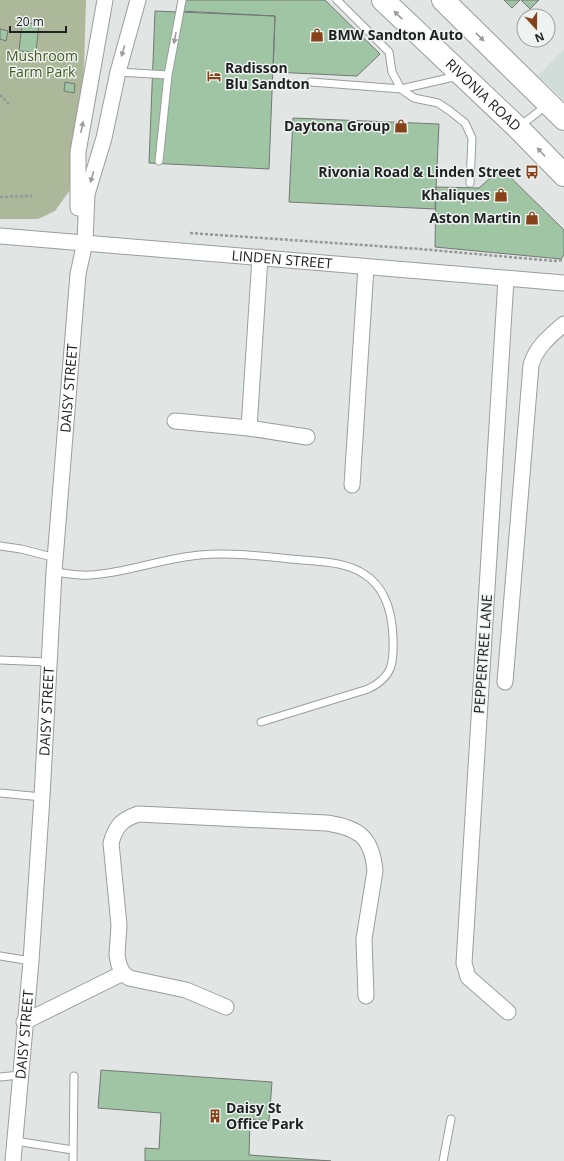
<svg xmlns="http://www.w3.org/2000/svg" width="564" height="1161" viewBox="0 0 564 1161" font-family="'Open Sans',sans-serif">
  <rect width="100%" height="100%" fill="#e1e6e5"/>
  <path fill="#d0ddd9" d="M564,49V100L538,76Z"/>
  <path fill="#acb899" d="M0,0H86L84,67L70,190L55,211L38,219H0Z"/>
  <path fill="#9fc5a5" stroke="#747775" d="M183,0H325L380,54L357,76L273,72L275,16L181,11Z
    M504,0H520L512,8Z
    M521,0H539L530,9Z
    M155,11L275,16L269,169L149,163Z
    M22,23L39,24L36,52L19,51Z
    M0,29L8,31L6,41L0,39Z
    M65,82L75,84L74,93L64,91Z
    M293,118L439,124L435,209L289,202Z
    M501,168L564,230V255L561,259L435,247L436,187L479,188Z
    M101,1070L272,1082L269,1121L250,1119L249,1155L331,1161H145V1148L159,1149L161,1113L98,1108Z"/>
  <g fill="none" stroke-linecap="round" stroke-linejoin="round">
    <g stroke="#999e9c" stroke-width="9">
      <path id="lane" d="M337,0L389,52L392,72L401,89L458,76
        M118,72L168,75
        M311,82L401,89L414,98L438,103L450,111L465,123L472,138L470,183
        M520,126L547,105
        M159,161L168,75L182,0
        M0,546L21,549L56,558
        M54,572C66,573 78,576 90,575C127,573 163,558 200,555C234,552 268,557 302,560C323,562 346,562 364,574C385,587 392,613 393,637C394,663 393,677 368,689L261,722
        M0,660L48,662
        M0,793L42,797
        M0,956L31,961
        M0,1077L20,1075
        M15,1141L73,1150
        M73,1161L74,1076
        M443,1161L451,1119"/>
    </g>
    <g stroke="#999e9c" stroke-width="17">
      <g id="street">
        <path d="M78,208V152L105,0"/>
        <path id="s1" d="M0,236L564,283"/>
        <path d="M506,279L464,963L468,977L508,1012"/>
        <path d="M175,421L249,428L307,437"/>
        <path d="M249,428L260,257"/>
        <path d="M352,485L366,267"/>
        <path d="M505,682L531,365C536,347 550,336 564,324"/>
        <path d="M226,1007L186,990L129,978L123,973L119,965L117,955L119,925L111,843C116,826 121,820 138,814L327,823C359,828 372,837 375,871L364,939L366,996"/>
        <path d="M24,1022L123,973"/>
        <path id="s2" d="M13,1161L31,961L42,797L54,572L78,274L85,242L87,194L104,138L118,72L138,0"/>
      </g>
    </g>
    <g stroke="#999e9c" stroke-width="24">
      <g id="primary">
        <path id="s3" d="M383,0L518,128L564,175"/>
        <path d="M443,0L564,119"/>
      </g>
    </g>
    <path stroke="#949897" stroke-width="2.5" stroke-dasharray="3 2" stroke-linecap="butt" d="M0,95L9,104
      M0,197L32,196
      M190,233L420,249L554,261L564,260"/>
    <use href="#lane" stroke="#fff" stroke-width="7"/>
    <use href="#street" stroke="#fff" stroke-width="15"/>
    <use href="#primary" stroke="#fff" stroke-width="22"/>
  </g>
  <defs><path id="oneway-solid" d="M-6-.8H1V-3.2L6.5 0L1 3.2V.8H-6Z"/></defs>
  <g fill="#9b9c9b">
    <use href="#oneway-solid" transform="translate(398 15) rotate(-136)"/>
    <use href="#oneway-solid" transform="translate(480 37) rotate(44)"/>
    <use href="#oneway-solid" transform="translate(175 38) rotate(100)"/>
    <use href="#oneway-solid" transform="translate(123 51) rotate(106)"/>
    <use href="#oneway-solid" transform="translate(82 127) rotate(-79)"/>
    <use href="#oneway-solid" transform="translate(541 152) rotate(-133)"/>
    <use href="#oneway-solid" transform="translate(92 177) rotate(106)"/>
  </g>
  <defs>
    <g id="shop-bare" transform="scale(1.08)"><path d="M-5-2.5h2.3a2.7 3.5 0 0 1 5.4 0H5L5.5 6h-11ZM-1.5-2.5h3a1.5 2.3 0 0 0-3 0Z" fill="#874219" stroke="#eef3f2" stroke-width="2.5" paint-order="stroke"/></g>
    <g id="hotel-bare" transform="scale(1.08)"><path d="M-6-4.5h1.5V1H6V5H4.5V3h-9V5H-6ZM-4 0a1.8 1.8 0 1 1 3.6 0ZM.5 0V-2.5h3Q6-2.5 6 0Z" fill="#874219" stroke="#eef3f2" stroke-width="2.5" paint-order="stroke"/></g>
    <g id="bus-bare" transform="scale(1.08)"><path d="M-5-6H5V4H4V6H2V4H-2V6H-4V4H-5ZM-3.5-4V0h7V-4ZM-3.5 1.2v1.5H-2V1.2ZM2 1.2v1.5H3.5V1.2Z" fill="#874219" stroke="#eef3f2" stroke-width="2.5" paint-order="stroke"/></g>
    <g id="building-bare" transform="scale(1.08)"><path d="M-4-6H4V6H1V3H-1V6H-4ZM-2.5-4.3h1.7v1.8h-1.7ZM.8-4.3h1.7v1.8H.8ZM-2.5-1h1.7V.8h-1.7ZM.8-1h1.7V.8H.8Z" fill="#874219" stroke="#eef3f2" stroke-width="2.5" paint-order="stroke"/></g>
  </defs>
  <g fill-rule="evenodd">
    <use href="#shop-bare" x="317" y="35"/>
    <use href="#hotel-bare" x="214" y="76"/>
    <use href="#shop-bare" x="401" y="126"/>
    <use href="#bus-bare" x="532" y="172"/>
    <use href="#shop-bare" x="501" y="195"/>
    <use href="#shop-bare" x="532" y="218"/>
    <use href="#building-bare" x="215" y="1116"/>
  </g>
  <g text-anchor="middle" stroke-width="3" stroke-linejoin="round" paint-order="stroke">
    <g font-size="14" font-weight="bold" fill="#202221" stroke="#eef3f2" text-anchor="end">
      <text x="328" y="40" text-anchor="start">BMW Sandton Auto</text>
      <text x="225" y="73" text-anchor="start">Radisson<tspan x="225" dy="16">Blu Sandton</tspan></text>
      <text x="390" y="131">Daytona Group</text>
      <text x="521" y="177">Rivonia Road &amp; Linden Street</text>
      <text x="490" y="200">Khaliques</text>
      <text x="521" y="223">Aston Martin</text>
      <text x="226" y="1113" text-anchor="start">Daisy St<tspan x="226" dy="16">Office Park</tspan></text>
    </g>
    <g font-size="14" fill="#47591a" stroke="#eef3f2">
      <text x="42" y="61">Mushroom<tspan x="42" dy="16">Farm Park</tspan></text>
    </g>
    <g font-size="14" fill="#202221" stroke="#eef3f2">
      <text dy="5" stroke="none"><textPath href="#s3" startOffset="138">RIVONIA ROAD</textPath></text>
      <text dy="5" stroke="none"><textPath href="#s1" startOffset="283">LINDEN STREET</textPath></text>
      <text dy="5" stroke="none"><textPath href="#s2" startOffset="775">DAISY STREET</textPath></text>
      <text transform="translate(483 654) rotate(-86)" y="5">PEPPERTREE LANE</text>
      <text dy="5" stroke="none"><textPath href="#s2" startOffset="451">DAISY STREET</textPath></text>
      <text dy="5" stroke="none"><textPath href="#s2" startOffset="127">DAISY STREET</textPath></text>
    </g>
  </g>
  <g transform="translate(536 28) rotate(159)"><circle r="19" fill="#eef3f2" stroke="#9c9f9e"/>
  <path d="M0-3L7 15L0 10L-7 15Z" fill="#874219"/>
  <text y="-6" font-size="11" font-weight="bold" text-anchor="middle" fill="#202221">N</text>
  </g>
  <path d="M10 26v6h56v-6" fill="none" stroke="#202221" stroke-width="2"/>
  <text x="16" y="26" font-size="12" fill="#202221" stroke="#eef3f2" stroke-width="3" paint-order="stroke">20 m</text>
</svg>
